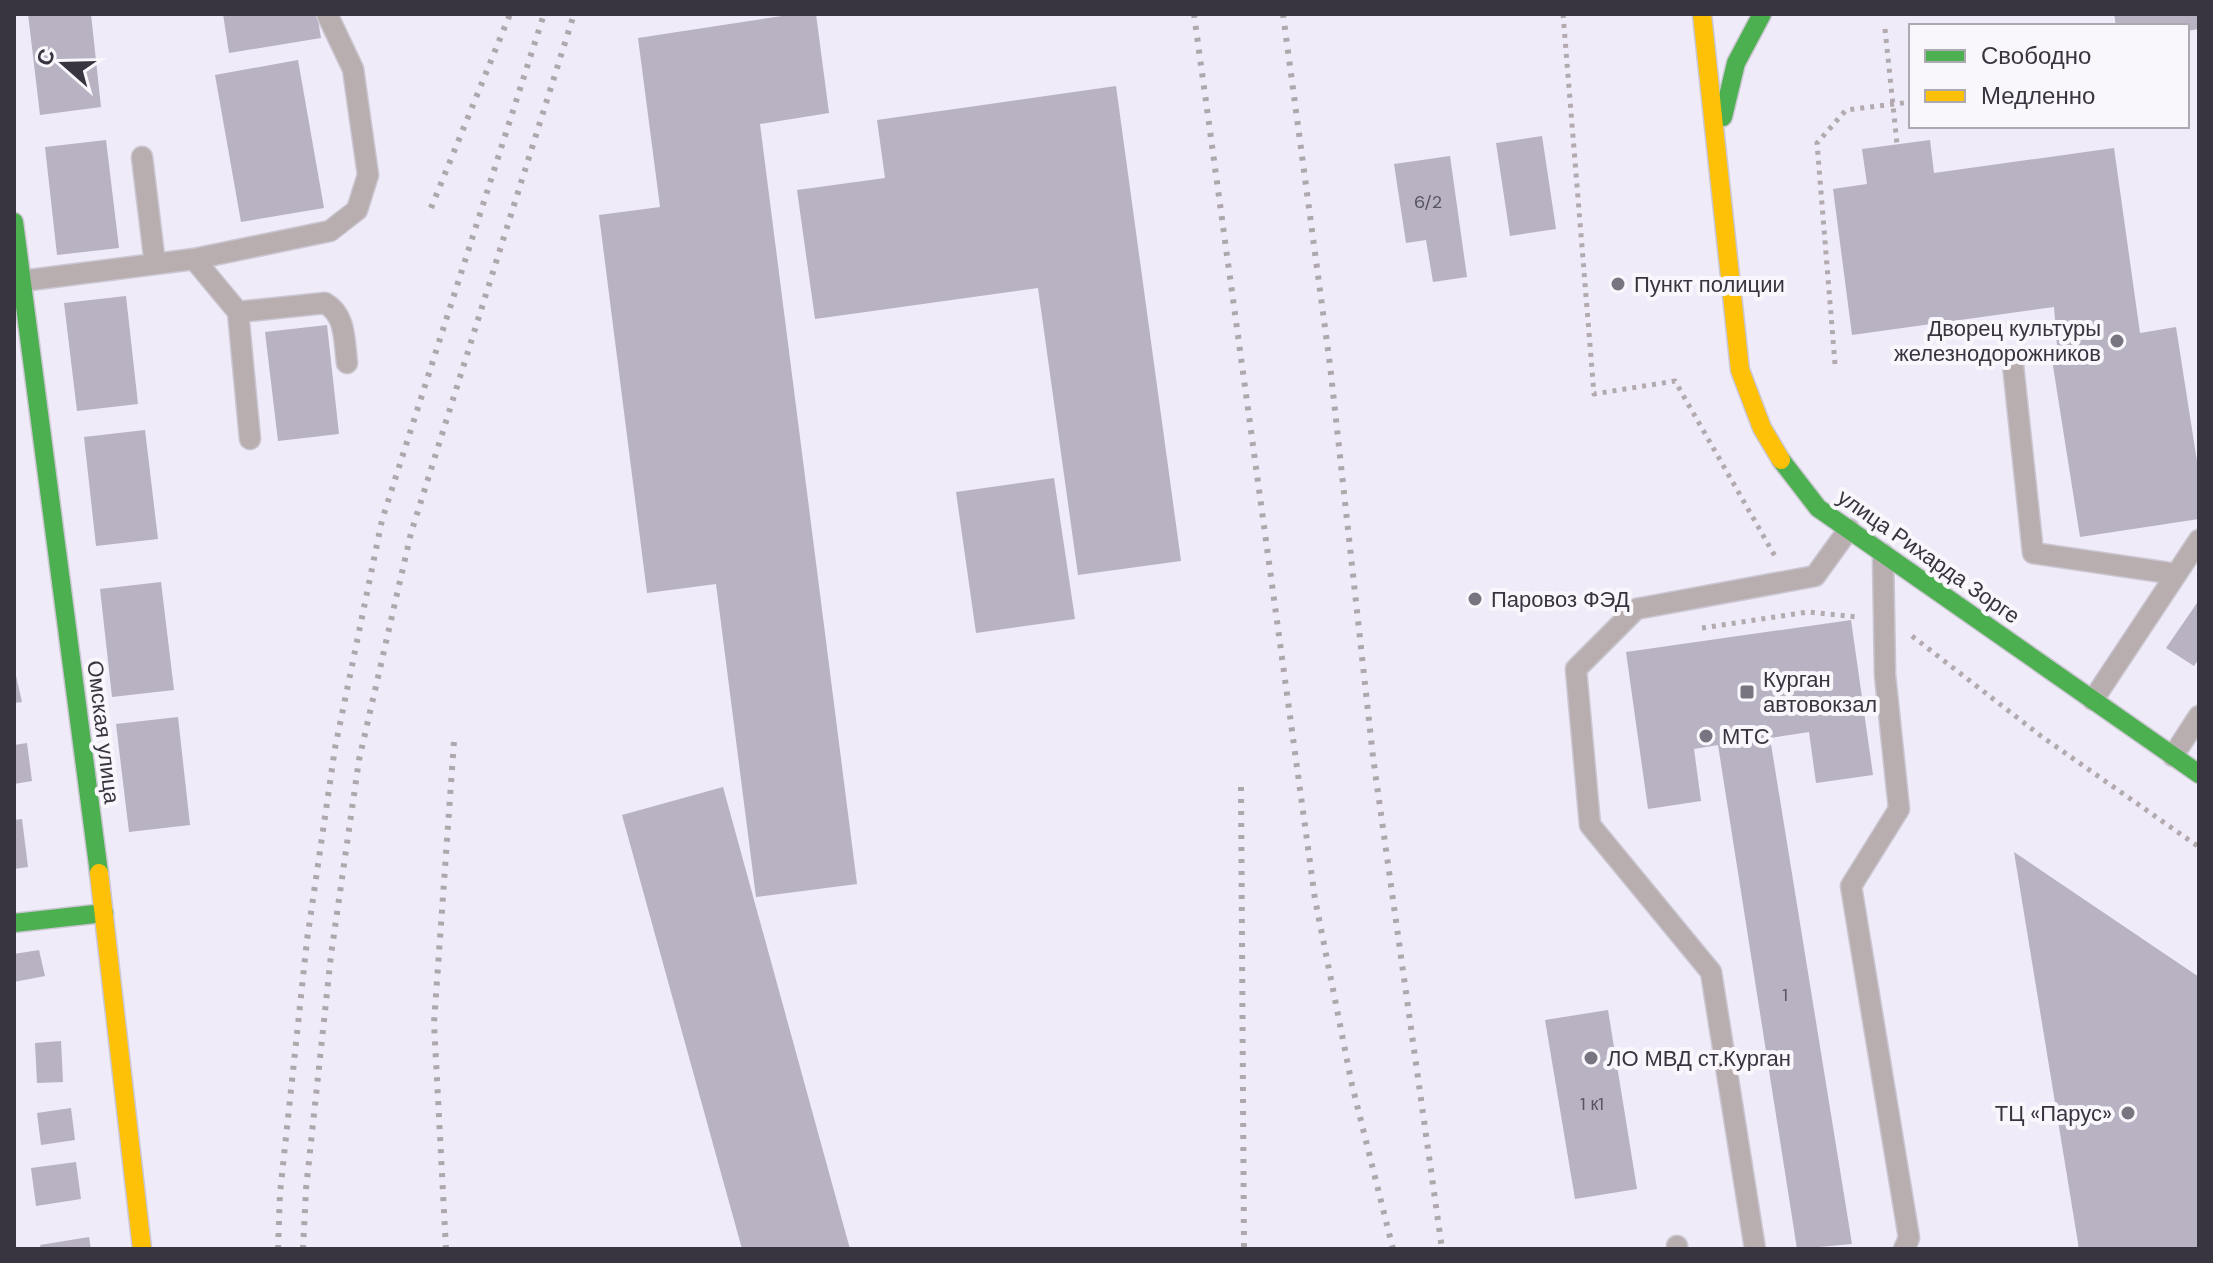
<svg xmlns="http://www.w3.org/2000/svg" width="2213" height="1263" viewBox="0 0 2213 1263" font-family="'DM Sans',sans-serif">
  <rect width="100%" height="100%" fill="#efebf8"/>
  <path fill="#b8b2c3" d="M28,14H91L101,107L40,115Z
    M223,14H317L321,38L229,53Z
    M795,14H816L829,113L760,124L857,884L756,897L716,584L647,593L599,215L660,207L638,38Z
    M2114,14H2199V29L2187,31V26H2116Z
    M298,60L324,208L241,222L215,75Z
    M1116,86L1181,561L1078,575L1038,288L815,319L797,190L885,178L877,120Z
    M1542,136L1556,229L1510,236L1496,143Z
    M106,140L119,248L57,255L45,147Z
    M1930,140L1934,173L2114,148L2140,333L2176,327L2199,474V519L2080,537L2050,347L2057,346L2054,307L1852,335L1833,189L1867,184L1862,149Z
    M1450,156L1467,277L1433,282L1426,240L1406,243L1394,164Z
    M126,296L138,404L77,411L64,303Z
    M327,325L339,434L278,441L265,332Z
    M145,430L158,539L96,546L84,437Z
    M1054,478L1075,619L976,633L956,492Z
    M161,582L174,690L112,697L100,589Z
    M2197,603L2199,659L2194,666L2166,648Z
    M1851,620L1873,775L1816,783L1809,732L1770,738L1852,1244L1797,1249L1718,745L1694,749L1701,801L1648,809L1626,652Z
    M14,667L22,702L14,703Z
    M178,717L190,825L129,832L116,724Z
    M27,743L32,781L14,784V745Z
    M723,787L850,1249H742L622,815Z
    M22,819L28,867L14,869V820Z
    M2014,852L2199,977V1249H2079Z
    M39,950L45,976L14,982V954Z
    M1608,1010L1637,1189L1575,1199L1545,1020Z
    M61,1041L63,1082L37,1083L35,1043Z
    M71,1108L75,1140L41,1145L37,1113Z
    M76,1162L81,1199L36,1206L31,1168Z
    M89,1237L91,1249H41L40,1245Z"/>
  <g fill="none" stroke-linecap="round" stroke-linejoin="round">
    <g stroke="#cbc7d2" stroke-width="23">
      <path id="lane" d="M142,157L155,264
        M194,259L238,312L250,439
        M22,281L194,259L330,231L357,210L368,175L353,69L327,14
        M238,312L325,303C346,315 344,340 347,363
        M2013,365L2033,553L2176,574
        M1883,554L1885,675L1899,809L1851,886L1909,1238L1904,1249
        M2093,700L2199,540
        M2173,756L2199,716
        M1677,1246V1249
        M1755,1249L1711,972L1590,825L1576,669L1636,609L1815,576L1849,529"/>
    </g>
    <g stroke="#cbc7d2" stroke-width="21">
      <path id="fast" d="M1723,117L1736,63L1762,14
        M14,222L99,873
        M1781,460L1818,508L2199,774
        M14,923L104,913"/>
    </g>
    <g stroke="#cbc7d2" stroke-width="21">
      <path id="slow" d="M1702,14L1740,370L1762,428L1781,460
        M99,873L142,1249"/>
    </g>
    <path stroke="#b2aaaf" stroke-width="5" stroke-dasharray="4 6" stroke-linecap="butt" d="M1563,14L1594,394L1675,381L1776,558
      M1885,29L1897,144
      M1835,364L1817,143L1846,110L1911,102
      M1702,628L1808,612L1858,617
      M1912,636L2041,736L2199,847"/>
    <use href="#lane" stroke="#b8aeaf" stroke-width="20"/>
    <use href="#fast" stroke="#4caf50" stroke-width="18"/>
    <use href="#slow" stroke="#ffc107" stroke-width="18"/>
    <path stroke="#aea8ac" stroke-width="6" stroke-dasharray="4 8" stroke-linecap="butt" d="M1194,14L1315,899L1352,1085L1393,1249
      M1283,14L1330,365L1373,757L1442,1249
      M431,208L510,14
      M1241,787L1244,1249
      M278,1249L280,1193L307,940L335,748L382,520L544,14
      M303,1249L306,1189L331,955L359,760L411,533L574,14
      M446,1249L434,1023L454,741"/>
  </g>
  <g fill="#797580" stroke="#f9f7fc" stroke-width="3">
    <circle cx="1618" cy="284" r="8"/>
    <circle cx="2117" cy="341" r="8"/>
    <circle cx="1475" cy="599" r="8"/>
    <rect x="1739" y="684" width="16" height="16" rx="4"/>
    <circle cx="1706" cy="736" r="8"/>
    <circle cx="1591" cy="1058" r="8"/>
    <circle cx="2128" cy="1113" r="8"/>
  </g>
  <g text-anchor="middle" stroke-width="8" stroke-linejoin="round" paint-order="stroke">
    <g font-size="18" fill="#595461">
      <text x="1428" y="208">6/2</text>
      <text x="1785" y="1001">1</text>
      <text x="1592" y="1110">1 к1</text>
    </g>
    <g font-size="22" fill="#393540" stroke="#f9f7fc" text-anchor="start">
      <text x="1634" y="292">Пункт полиции</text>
      <text x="2101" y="336" text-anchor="end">Дворец культуры<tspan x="2101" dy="25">железнодорожников</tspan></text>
      <text x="1491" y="607">Паровоз ФЭД</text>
      <text x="1763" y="687">Курган<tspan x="1763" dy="25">автовокзал</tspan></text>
      <text x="1722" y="744">МТС</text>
      <text x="1607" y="1066">ЛО МВД ст.Курган</text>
      <text x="2112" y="1121" text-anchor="end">ТЦ «Парус»</text>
    </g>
    <g font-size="22" fill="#393540" stroke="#f9f7fc">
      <text transform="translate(1929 556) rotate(35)" y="8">улица Рихарда Зорге</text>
      <text transform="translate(104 732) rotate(83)" y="8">Омская улица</text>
    </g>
  </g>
  <rect width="2213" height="1263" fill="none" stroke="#393540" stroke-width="32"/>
  <rect x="1909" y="24" width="280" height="104" fill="#f9f7fc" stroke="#aca9b1" stroke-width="2"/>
  <rect x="1925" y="50" width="40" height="12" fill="#4caf50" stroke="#aca9b1" stroke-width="2"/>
  <text x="1981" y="64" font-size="24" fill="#393540">Свободно</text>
  <rect x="1925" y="90" width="40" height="12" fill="#ffc107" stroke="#aca9b1" stroke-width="2"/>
  <text x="1981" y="104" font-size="24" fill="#393540">Медленно</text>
  <g transform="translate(64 64) rotate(290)" stroke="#f9f7fc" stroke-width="6" paint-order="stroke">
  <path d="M0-6L14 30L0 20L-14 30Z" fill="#393540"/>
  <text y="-12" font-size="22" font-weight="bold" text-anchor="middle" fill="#393540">С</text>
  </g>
</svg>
